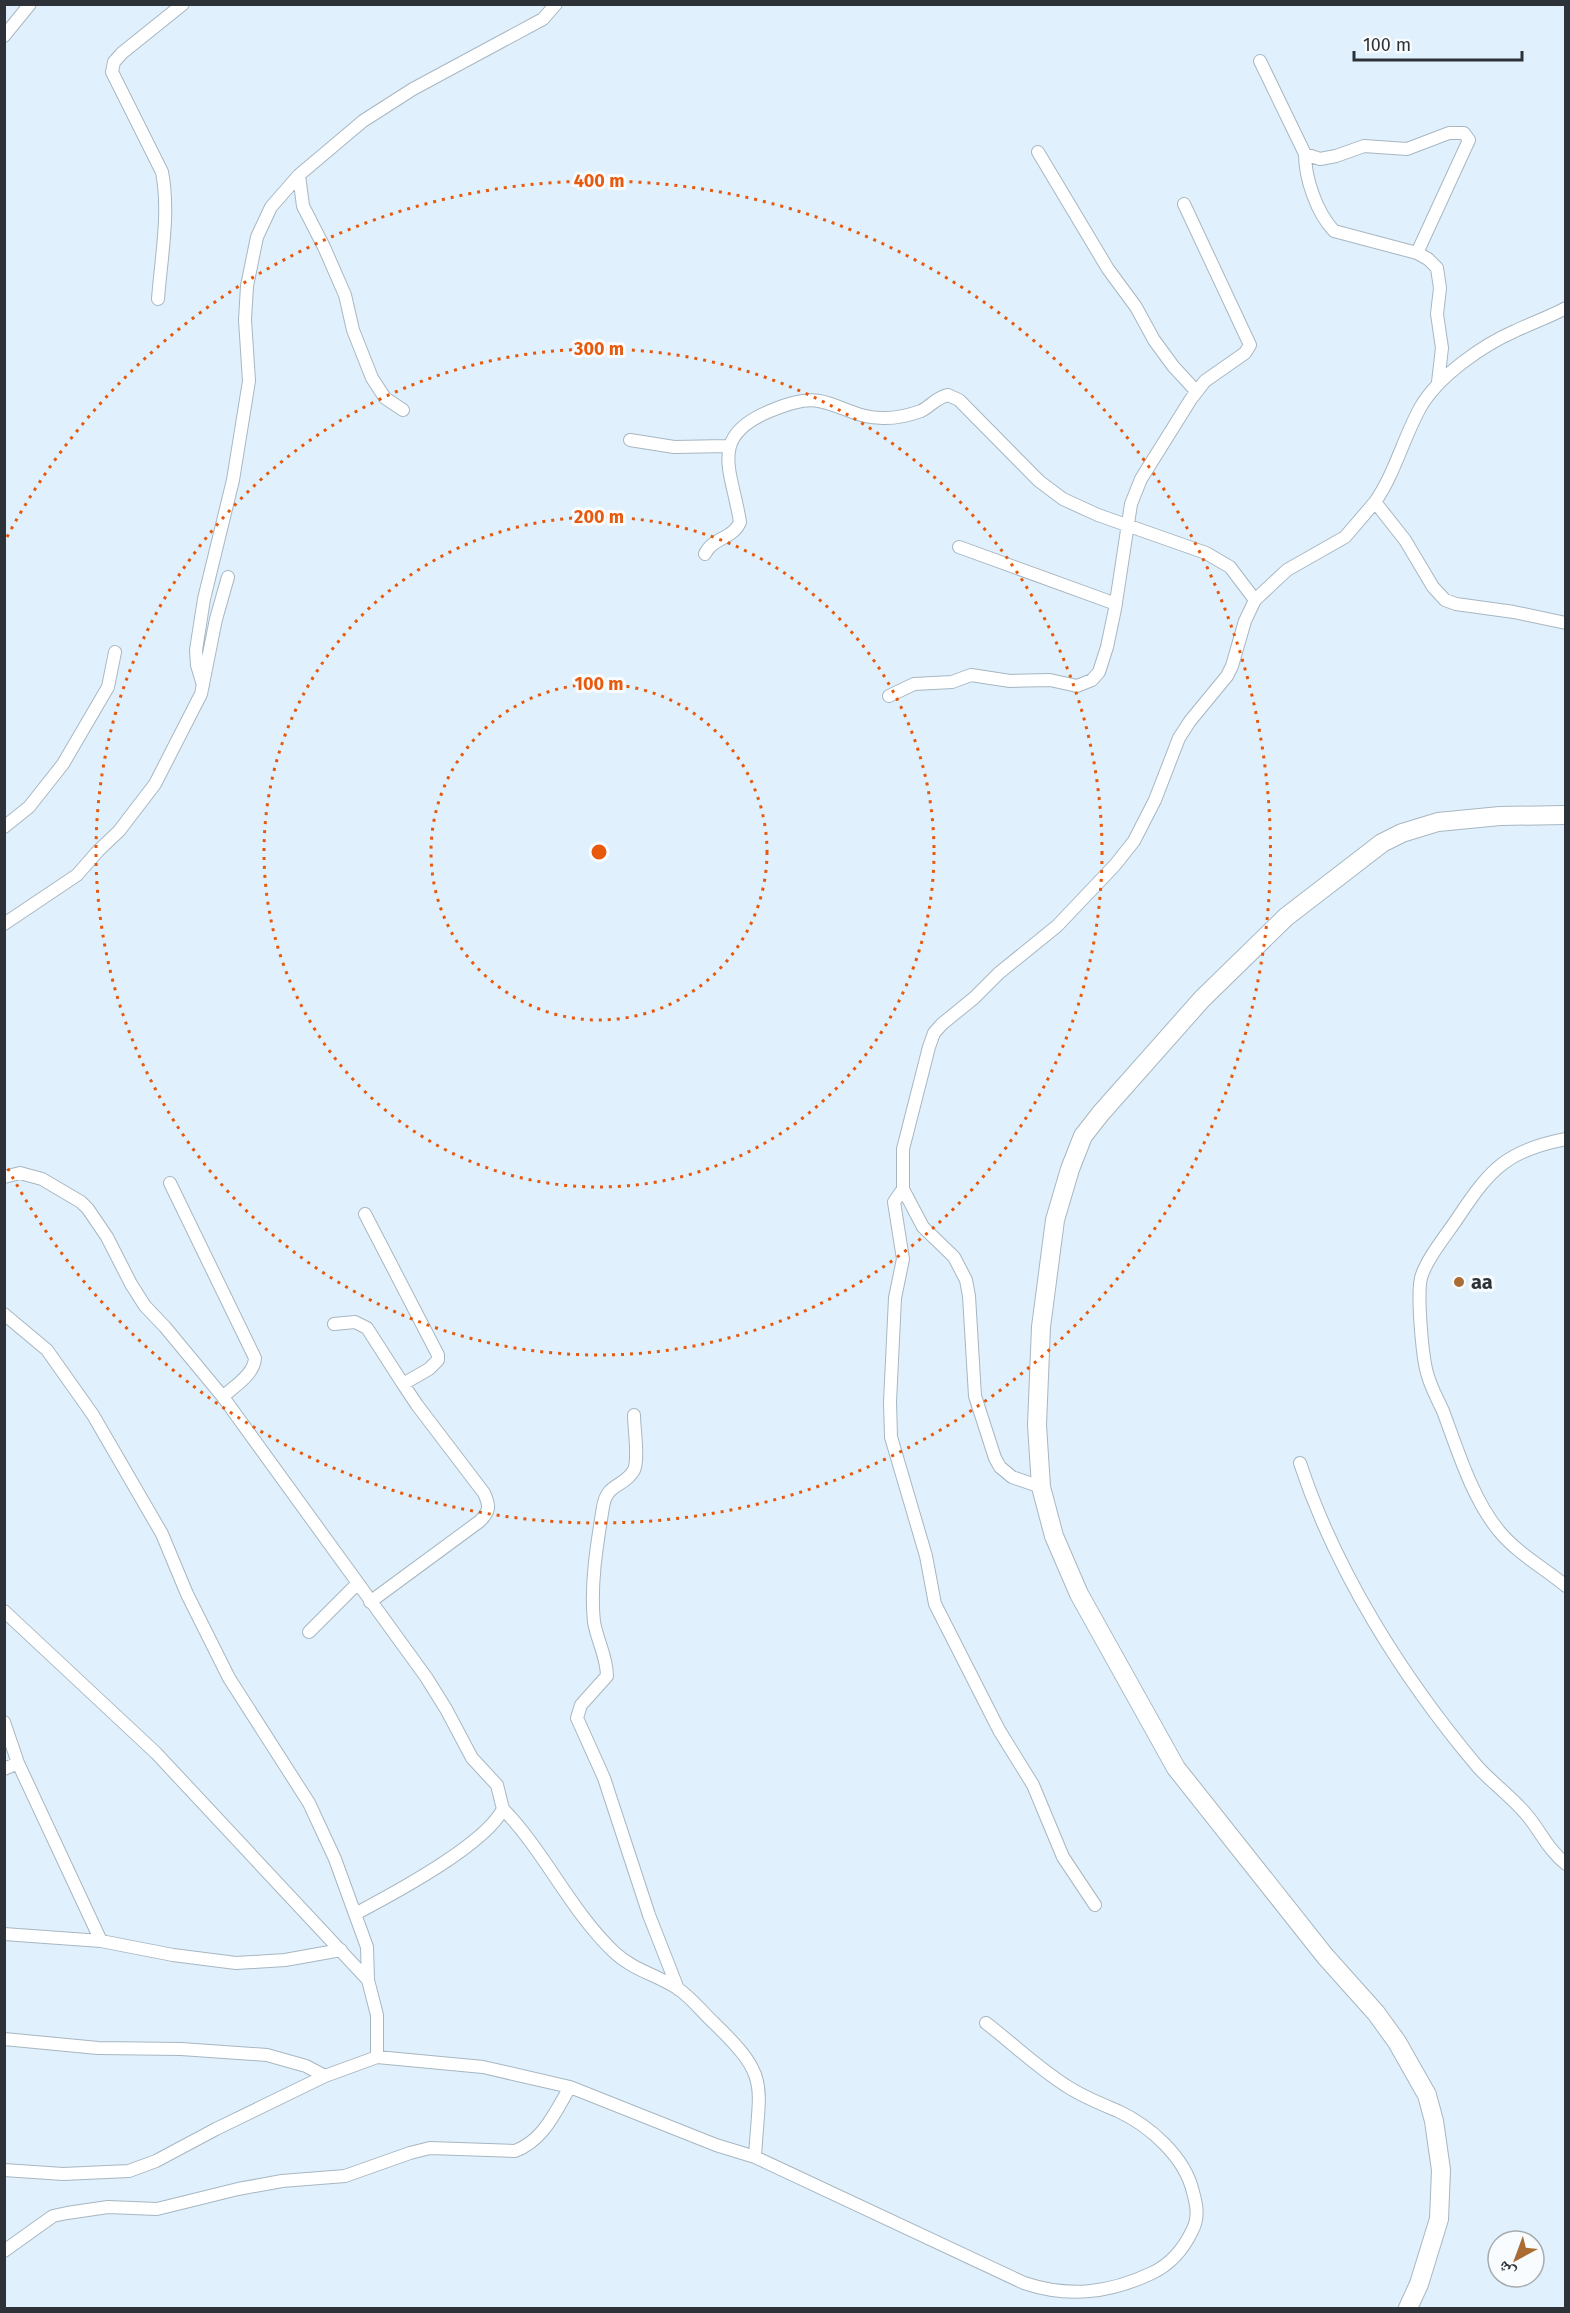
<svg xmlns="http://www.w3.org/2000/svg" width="1570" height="2313" viewBox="0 0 1570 2313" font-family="'Fira Sans','Noto Naskh Arabic',sans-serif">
  <rect width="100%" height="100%" fill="#e0f0fc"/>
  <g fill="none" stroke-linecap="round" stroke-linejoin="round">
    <g stroke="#a7b7c2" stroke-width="14">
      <path id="street" d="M4,36L30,4
        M1260,61L1305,154C1305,179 1317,213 1334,231L1417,253L1428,259L1437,268L1440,288L1437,314L1442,348L1438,382
        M1038,152L1108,269L1136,307L1154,340L1173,366L1196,391
        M1305,154L1320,159L1336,156L1364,146L1407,149L1449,133H1464L1469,140L1417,253
        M299,175L303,206L324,247L345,295L353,330L372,378L385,398L403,410
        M158,299C161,258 170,213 162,172L112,72L114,62L122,53L183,4
        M630,440L674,447L728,446
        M1375,502C1395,473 1403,439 1420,408C1438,376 1483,345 1515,331C1532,323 1549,317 1566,308
        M959,547L1116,604
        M705,554C713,537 733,539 740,522C732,470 707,437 770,411C785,405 803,398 819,401C841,405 859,419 885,418C896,418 910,415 921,411C931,406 937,397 948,395L959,400L1039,481L1063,499L1098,515L1206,553L1230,567L1255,600
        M203,685L197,665L196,650L204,599L233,480L249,381L245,320L247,286L257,237L271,207L299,175L363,121L413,89L543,19L556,4
        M889,696L914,684L952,682L971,675L1010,681L1050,680L1077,686L1092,680L1099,672L1107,647L1115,609L1131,504L1141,479L1191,399L1205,381L1245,353L1250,345L1184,204
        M4,827L29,807L63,764L108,687L115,652
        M4,924L77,875L98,851L119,831L155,784L201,694L216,619L228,577
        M1566,1139C1508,1150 1491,1168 1459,1216C1448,1233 1426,1259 1421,1278C1417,1295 1422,1351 1426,1369C1429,1384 1437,1398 1443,1411C1458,1451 1472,1498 1499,1531C1517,1553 1544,1568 1566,1586
        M4,1177L20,1173L42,1179L81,1202L88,1209L107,1237L131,1284L145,1306L165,1327L223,1397L426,1677L446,1709L472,1758L497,1785L503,1809
        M170,1183L255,1358C254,1375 234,1386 223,1397
        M903,1189L894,1202L903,1259L895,1298L890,1402L891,1437L926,1556L935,1604L999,1730L1033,1785L1063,1857L1095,1905
        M365,1214L438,1355V1360L429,1369L403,1384L417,1405L484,1493C490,1506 490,1511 480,1521L370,1602
        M4,1314L47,1350L93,1415L162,1534L187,1594L229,1678L309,1803L335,1859L367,1947L368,1980L377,2015V2057L483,2067L570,2087C555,2112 544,2140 515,2151L430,2148L410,2153L345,2176L282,2181L238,2189L157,2209L108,2207L67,2213L53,2216L4,2251
        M334,1324L355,1322L367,1328L403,1384
        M634,1415C634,1428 639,1459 634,1470C624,1488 607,1482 603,1507C597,1544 590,1585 594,1622C597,1640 607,1657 607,1676L581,1705L577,1718L604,1778L649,1915L678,1989
        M1300,1463C1336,1572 1403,1678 1477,1766C1492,1783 1511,1796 1526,1814C1540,1830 1548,1850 1566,1864
        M1041,1487L1012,1477L1000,1467L995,1458L975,1396L969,1296L966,1280L954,1257L923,1227L903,1189V1149L929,1047L934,1033L942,1024L974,998L999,973L1057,926L1115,865L1134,841L1155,800L1179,738L1190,721L1227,676L1232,666L1245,621L1255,600L1287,570L1345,537L1375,502L1405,540L1433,587L1445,600L1456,604L1514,612L1566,623
        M4,1611L156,1753L368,1980
        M309,1632L357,1584
        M4,1722L18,1763L4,1769
        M18,1763L101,1941
        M355,1914C393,1894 485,1845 503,1809C545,1852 570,1910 614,1952C633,1970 657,1975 677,1988C691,1997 702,2012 714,2023C771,2078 759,2083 755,2157L716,2145L570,2087
        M4,1934L101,1941L173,1955L236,1963L285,1960L341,1950
        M4,2039L98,2048L181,2049L267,2055L306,2066L325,2076
        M755,2157L1024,2283C1069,2298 1110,2293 1152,2273C1171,2264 1183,2250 1192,2231C1199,2218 1197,2206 1193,2192C1185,2157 1150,2126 1118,2111C1099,2103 1081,2096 1065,2085C1037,2067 1012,2043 986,2023
        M4,2170L63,2174L129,2171L156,2161L216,2129L325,2076L377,2057"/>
    </g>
    <g stroke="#a7b7c2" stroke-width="20">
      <path id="secondary" d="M1408,2308L1419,2284L1439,2219L1441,2170L1434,2121L1427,2095L1397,2042L1376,2013L1325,1956L1176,1768L1079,1594L1054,1536L1041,1487L1037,1425L1041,1327L1055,1220L1070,1169L1083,1136L1101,1113L1202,999L1286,917L1382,843L1402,833L1438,822L1500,816L1566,815"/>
    </g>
    <use href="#street" stroke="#fff" stroke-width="12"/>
    <use href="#secondary" stroke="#fff" stroke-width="18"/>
  </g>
  <g fill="none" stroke="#e8590c" stroke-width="3" stroke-dasharray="3 6">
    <circle cx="599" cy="852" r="168"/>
    <circle cx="599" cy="852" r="335"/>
    <circle cx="599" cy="852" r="503"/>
    <path d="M7 537A671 671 0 1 1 7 1167"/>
  </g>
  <circle fill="#ab6c34" stroke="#f8fcfe" stroke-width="2" cx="1459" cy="1282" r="6"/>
  <g text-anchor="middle" stroke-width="6" stroke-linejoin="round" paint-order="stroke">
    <g font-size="20" font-weight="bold" fill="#2c3237" stroke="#f8fcfe" text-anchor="start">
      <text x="1471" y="1289">aa</text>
    </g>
  </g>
  <circle cx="599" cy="852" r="9" fill="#e8590c" stroke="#f8fcfe" stroke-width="3"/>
  <g font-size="18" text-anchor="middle" font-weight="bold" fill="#e8590c" stroke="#f8fcfe" stroke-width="6" stroke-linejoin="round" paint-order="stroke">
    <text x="599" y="187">400 m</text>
    <text x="599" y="355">300 m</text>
    <text x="599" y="523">200 m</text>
    <text x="599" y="690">100 m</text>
  </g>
  <rect width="1570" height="2313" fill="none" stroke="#2c3237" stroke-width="12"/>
  <g transform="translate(1516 2259) rotate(221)"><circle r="28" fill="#f8fcfe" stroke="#a6abae" stroke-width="1.5"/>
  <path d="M0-4.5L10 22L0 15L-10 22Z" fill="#ab6c34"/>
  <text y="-9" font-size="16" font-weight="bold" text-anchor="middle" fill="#2c3237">ش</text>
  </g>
  <path d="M1354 51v9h168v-9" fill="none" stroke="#2c3237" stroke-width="3"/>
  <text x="1363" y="51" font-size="18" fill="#2c3237" stroke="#f8fcfe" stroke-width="4.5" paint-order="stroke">100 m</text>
</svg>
